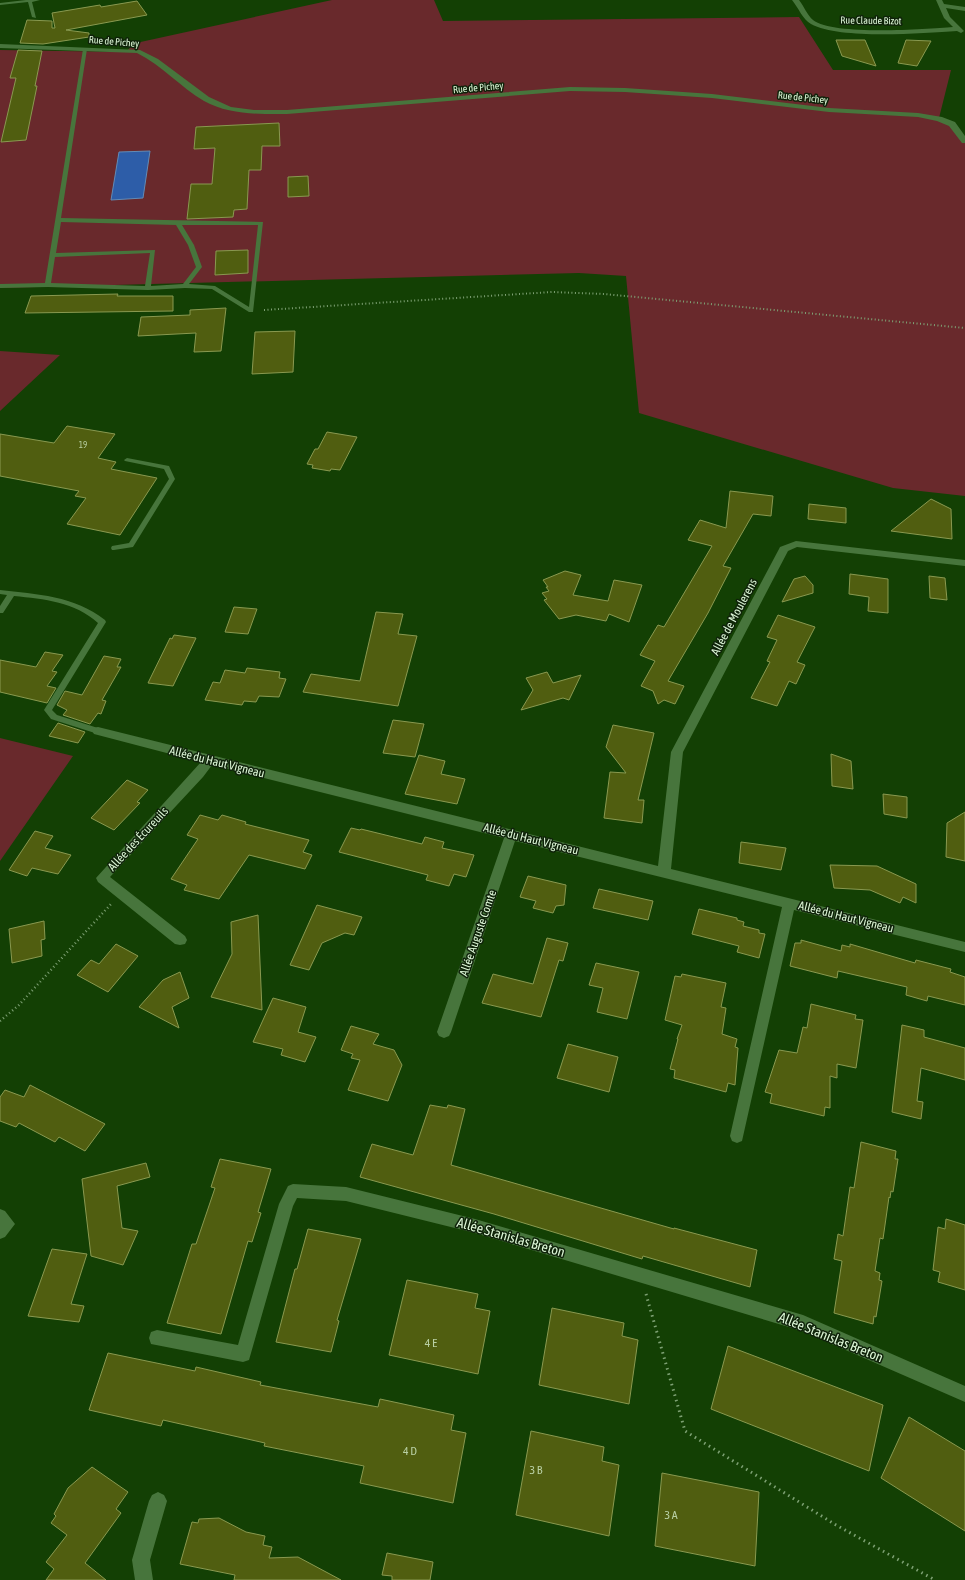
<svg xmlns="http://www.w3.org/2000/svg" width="965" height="1580" viewBox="0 0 965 1580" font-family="'Asap Condensed',sans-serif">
  <rect width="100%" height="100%" fill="#134004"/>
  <path fill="#69292c" d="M332,0H434L443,21L799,17L833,70H951L939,118L952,124L965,141V496L893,488L639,413L626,276L579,273L0,288V50L125,52L136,43Z
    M0,351L60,355L0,411Z
    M0,738L73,756L0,861Z"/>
  <path fill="#2d5da8" stroke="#628bb6" d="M150,151L143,198L111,200L119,152Z"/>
  <path fill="#505e10" stroke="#899950" d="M137,1L147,15L66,30L89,33V37L43,44L20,43L27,20L52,21V28H55L52,13L100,5L101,7Z
    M836,40H865L876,66L842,56Z
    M906,40L931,41L917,66L898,63Z
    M18,50L42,51L35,86H37L26,140L1,142L16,78H10Z
    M279,123L280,146H262L261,170H249L247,209L234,210L233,217L187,219L191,184H212L215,148L194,149L196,127Z
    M308,176L309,196L288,197V177Z
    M248,250V273L215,275L216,251Z
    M118,294L117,296H173V311L25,313L31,296Z
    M226,308L221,351L194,352L196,333L138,336L141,317L190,315V310Z
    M295,331L293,372L252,374L255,332Z
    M67,426L115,434L98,458L116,462L111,469L157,478L120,535L67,524L86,498L75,496L79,491L0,476V434L54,443Z
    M327,432L357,437L340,470L331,469L330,471L312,468L313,465L307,464L315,449H318Z
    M730,491L773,496L771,516L753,514L723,566L731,568L708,613L668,681L684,686L675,704L664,700L658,704L653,691L641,686L655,661L640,655L658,625L664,627L712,546L688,540L700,520L726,528Z
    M931,499L951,509L952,539L891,531Z
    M809,504L846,508V523L808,519Z
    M565,571L581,575L573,595L608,601L614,580L642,585L629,622L609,614L606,621L576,615L559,619L544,600L547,599L542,593L549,591L546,587H548L543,580Z
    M850,574L888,579V613L868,611L869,597L849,594Z
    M805,576L813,585V593L782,602L794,579Z
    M929,576L945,578L947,600L930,598Z
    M234,607L257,609L248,634L225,632Z
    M376,612L403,614L398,634L417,636L398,706L303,692L311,674L360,681Z
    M778,615L815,627L797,662L805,665L796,684L789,681L777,706L751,698L770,662L767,661L777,640L767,637Z
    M174,635L196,638L173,686L148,683L170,638L172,639Z
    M45,652L63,655L52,671L57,672L47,686L56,688L47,703L0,692V660L36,667Z
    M104,656L121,659L117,667H121L102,700L106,701L101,714L98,713L90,724L63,715L67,710L57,705L65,691L82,695Z
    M247,668L280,672L279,678L286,679L279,697L259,696L256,702L244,701L242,705L205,700L213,682L220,683L225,670L245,673Z
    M547,672L553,683L581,675L569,700L563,698L521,710L533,690L526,678Z
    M393,720L424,724L415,757L383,753Z
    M58,723L85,732L78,743L49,736Z
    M613,725L654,733L638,800H644L642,823L604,818L610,772L626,773L606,747Z
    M831,754L851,761L853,789L832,786Z
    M419,755L445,761L441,774L465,779L457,804L405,794Z
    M127,780L148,790L137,802L140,803L114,830L91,818Z
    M883,794L907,797V818L884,814Z
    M965,812V861L946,857L947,823Z
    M200,815L218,820L222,815L246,822L245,824L309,840L303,852L312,855L305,869L249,855L219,899L184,890L187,885L171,879L198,839L187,835Z
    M351,828L360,830L361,829L422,844L425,837L444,842L442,848L474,855L466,877L454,874L449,886L426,880L428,875L339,852Z
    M35,831L53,836L45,848L71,855L58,874L32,868L27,876L9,870Z
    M741,842L786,848L781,870L739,863Z
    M830,865L877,866L916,884V903L903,897L900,903L870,890L834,888Z
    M528,876L566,885L564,905L556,906L553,913L533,908L536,901L520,897Z
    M599,889L653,901L648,920L593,908Z
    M317,905L362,917L354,935L345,933L322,943L309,970L290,965Z
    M699,909L737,918V920L744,922L743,926L759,930V933L765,934L759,958L737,952L739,946L692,934Z
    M258,915L262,1010L211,997L232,954L231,922Z
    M44,921L45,939L41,940L42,956L12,963L9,929Z
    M547,938L568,943L563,961L559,960L541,1017L482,1003L493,974L533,984Z
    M801,940L841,951L842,945L850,947V944L915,963L916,960L951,969L950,972L965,977V1005L928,996L927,1001L906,995L907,987L838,971L837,978L790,966L795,943H801Z
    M116,944L138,956L108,992L77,975L91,960L99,964Z
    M596,963L639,972L627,1019L597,1012L603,988L589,985Z
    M180,972L189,998L172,1007L179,1028L139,1007L163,980Z
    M682,974L726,983L721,1007L726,1008L722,1034L737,1039L735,1047L738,1048L735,1085L728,1083L726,1092L674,1078L675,1070L670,1069L678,1039H677L682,1025L665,1020L675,976L681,977Z
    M273,998L306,1007L298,1032L316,1037L305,1062L281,1055L283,1049L253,1042Z
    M811,1004L856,1015L855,1019L863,1020L856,1068L837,1064V1078L830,1076V1108L825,1107L824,1116L770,1103L772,1094L765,1092L779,1050L797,1053L803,1027L807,1028Z
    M902,1025L924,1030V1037L965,1048V1080L921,1068L917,1101L923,1102L921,1119L892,1112Z
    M351,1026L379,1034L373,1044L394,1050L402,1065L388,1101L348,1090L360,1060L351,1058L353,1054L341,1050Z
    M568,1044L618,1057L609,1092L557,1078Z
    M30,1085L105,1124L85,1151L59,1137L55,1142L19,1123L16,1127L0,1121V1097L5,1090L24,1097Z
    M430,1105L447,1108L448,1105L465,1109L451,1165L674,1229V1228L757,1250L750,1287L643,1256L642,1259L494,1214L360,1177L372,1144L413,1155Z
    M861,1142L896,1151L895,1159H898L893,1192L891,1191L890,1198L889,1197L883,1239L880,1238L875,1271L880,1273L879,1280L882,1281L876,1317L874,1316L873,1324L834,1313L842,1261L834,1259L838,1234L843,1236L850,1187L854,1188Z
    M220,1159L271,1169L258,1212L261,1213L252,1242L248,1241L221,1334L167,1323L192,1244H196L215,1188L211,1187Z
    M146,1163L150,1177L117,1186L122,1228L138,1231L123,1265L91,1256L82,1179Z
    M946,1219L965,1225V1290L938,1282L940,1272L933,1270L938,1227L945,1229Z
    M308,1229L361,1239L337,1320L339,1321L331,1352L276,1342L295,1269H297Z
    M52,1249L87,1254L71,1304L84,1306L79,1322L28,1316Z
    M407,1280L478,1294L475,1308L490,1311L478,1374L389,1355Z
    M552,1308L624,1323L622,1336L638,1340L629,1404L539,1385Z
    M728,1346L883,1405L869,1471L711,1409Z
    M108,1353L195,1371L196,1367L261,1382L260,1385L378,1407L380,1399L454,1415L451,1430L466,1433L453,1503L360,1483L364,1466L264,1446L265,1443L163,1420L161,1426L89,1410Z
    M909,1417L965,1451V1531L881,1478Z
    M531,1431L604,1447L602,1461L619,1465L609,1536L516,1515Z
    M92,1467L128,1492L116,1509L121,1513L85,1563L106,1580H46L54,1569L46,1562L67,1535L51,1523L56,1516L54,1514L68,1488Z
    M662,1473L759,1492L755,1566L655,1546Z
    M219,1518L246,1532L265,1536L263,1545L272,1547L269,1558L298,1557L341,1580H234L235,1575L180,1564L192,1522L198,1523L199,1519Z
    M387,1553L433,1562L430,1580H392V1576L382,1575Z"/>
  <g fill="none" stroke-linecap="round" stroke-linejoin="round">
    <path stroke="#7ea174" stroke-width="2" stroke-dasharray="1 2.5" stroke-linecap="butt" d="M264,310L552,292L604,294L965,328"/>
    <path stroke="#7ea174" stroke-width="2.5" stroke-dasharray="1 3" stroke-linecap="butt" d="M0,1021L19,1005L111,904"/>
    <path stroke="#7ea174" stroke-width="3" stroke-dasharray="1.5 4" stroke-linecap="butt" d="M646,1294L685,1431L836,1525L935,1580"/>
    <path fill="#47753c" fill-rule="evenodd" d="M26,0H40L32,2L36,18L32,17L28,2L0,5V3Z
      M85,48L87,49L61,218L263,222L253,312H249L212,289L185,288L148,290L48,287L0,288V284L45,283L83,49ZM61,222L176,225L188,245L196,267L183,284L151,286L155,250L56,253ZM182,225H258L249,307L215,286L189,284L202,267L194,245ZM150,253L145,286L51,283L55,257Z
      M127,458L169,466L175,479L133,547L114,550H112L111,548L112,546L129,543L169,479L164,469L125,461L124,460Z
      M0,590C36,594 75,596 105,620L106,622L52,710L57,715L101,729L102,731L101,733L98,734L51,719L44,710L98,623C75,602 44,599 14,596L3,613H0V606L7,595L0,594Z"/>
    <path fill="#47753c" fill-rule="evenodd" d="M792,0H799C804,6 807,15 813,20C834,36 925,29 953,27L944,18L936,0H942L944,4L965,7V11L946,8L950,17L964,31L961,33L957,31C922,33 841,40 811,24C803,20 798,7 792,0Z
      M0,44L140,50L158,59L209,97L231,107L254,110H287L570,87L625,88L712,94L829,108L918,113L942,117L955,122L965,136V143H962L949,126L937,121L918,117L829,112L712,98L625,92L570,91L287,114C259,114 229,115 204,101C180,87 163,66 137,53L0,48Z
      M796,541L965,560V566L797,547L788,551L683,752L671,869L965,942V952L794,910L742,1141L737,1143L732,1141L730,1136L782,907L515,841L451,1032L449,1036L444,1038L439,1036L437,1032L504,838L212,765L203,777L110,877L185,936L187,940L185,944L180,945L175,944L98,882L96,878L201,762L94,734L92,731L94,728L98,727L658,866L671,752L779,549L780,547Z
      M293,1184L346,1187L475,1219L803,1315L965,1386V1402L802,1331L475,1233L346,1201L297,1198L293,1206L249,1360L243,1362L151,1344L149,1338L151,1332L157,1330L238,1345L279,1204L288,1186Z
      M0,1209L5,1211L15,1224L5,1237L0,1239Z
      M158,1492L164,1495L167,1501L150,1560L153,1580H135L132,1560L149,1501L152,1495Z"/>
  </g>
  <g text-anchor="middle" stroke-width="3" stroke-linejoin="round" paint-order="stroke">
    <g font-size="9" fill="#b9d0a4">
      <text x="83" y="448">19</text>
    </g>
    <g font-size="10" fill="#dcf6d6" stroke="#0f220a">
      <text transform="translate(871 20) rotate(1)" y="4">Rue Claude Bizot</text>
      <text transform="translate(114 41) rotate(5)" y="4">Rue de Pichey</text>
      <text transform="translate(478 87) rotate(-5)" y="4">Rue de Pichey</text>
      <text transform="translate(803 97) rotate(6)" y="4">Rue de Pichey</text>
    </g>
    <g font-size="12" fill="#dcf6d6" stroke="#0f220a">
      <text transform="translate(734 617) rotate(-62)" y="4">Allée de Moulerens</text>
      <text transform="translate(217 762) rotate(14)" y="4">Allée du Haut Vigneau</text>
      <text transform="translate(138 839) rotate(-47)" y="4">Allée des Écureuils</text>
      <text transform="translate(531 839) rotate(14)" y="4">Allée du Haut Vigneau</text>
      <text transform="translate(846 917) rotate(14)" y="4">Allée du Haut Vigneau</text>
      <text transform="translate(478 933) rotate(-71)" y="4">Allée Auguste Comte</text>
    </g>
    <g font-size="12" fill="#b9d0a4">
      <text x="431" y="1347">4 E</text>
      <text x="410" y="1455">4 D</text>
      <text x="536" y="1474">3 B</text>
      <text x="671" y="1519">3 A</text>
    </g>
    <g font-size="14" fill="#dcf6d6" stroke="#0f220a">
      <text transform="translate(511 1237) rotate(16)" y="5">Allée Stanislas Breton</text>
      <text transform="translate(831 1337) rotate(22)" y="5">Allée Stanislas Breton</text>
    </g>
  </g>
</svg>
